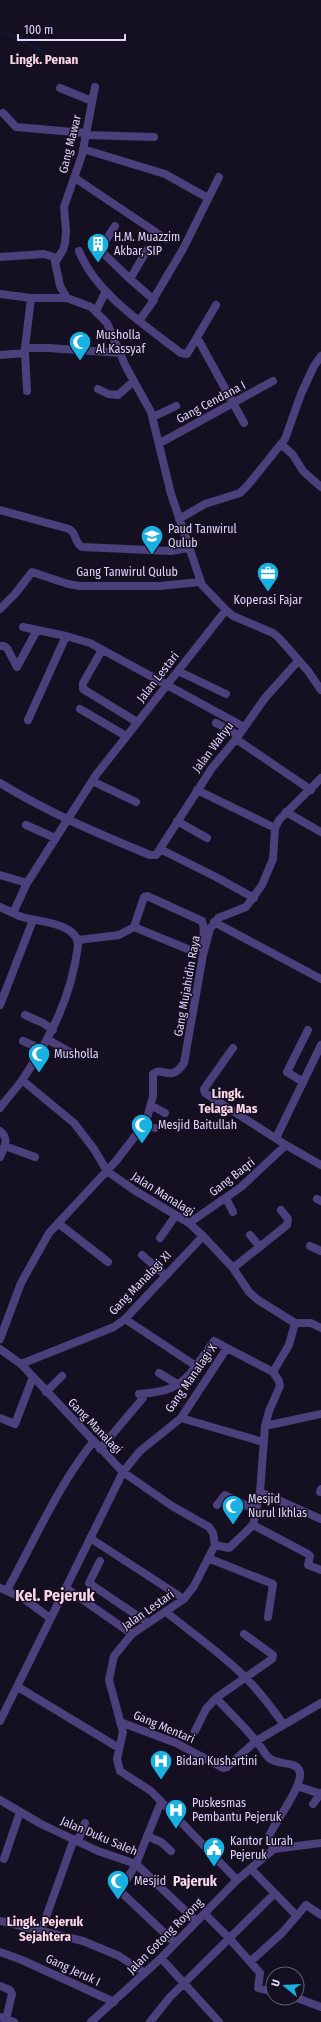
<svg xmlns="http://www.w3.org/2000/svg" width="321" height="2022" viewBox="0 0 321 2022" font-family="'Fira Sans Condensed',sans-serif">
  <rect width="100%" height="100%" fill="#151021"/>
  <g fill="none" stroke-linecap="round" stroke-linejoin="round">
    <path stroke="#0f183b" stroke-width="2" d="M0,31L59,59"/>
    <path stroke="#4b407b" stroke-width="8" d="M60,88L92,101
      M3,113L16,127L85,133
      M85,135L154,137
      M83,149L165,174L208,198
      M75,178L166,239
      M115,226L102,246L101,251L130,279
      M79,251C96,294 146,326 181,353L187,354L196,339L199,341L244,423
      M0,257L44,254L54,257L60,286L67,298L91,307L107,323L126,367L151,412L171,494L202,585L226,610L233,616L273,633L279,638L308,671L321,690
      M56,261L63,250L65,243L66,231L64,207L82,155L95,87
      M0,294L31,298H67
      M154,298L183,249L219,177
      M96,311L106,291
      M139,321L154,300L130,279L147,250
      M196,339L216,305
      M25,348L31,298
      M25,353L27,391
      M0,355L25,353V348H48L121,353
      M98,389L108,394L118,395L134,381
      M153,417L176,406
      M160,443L273,381
      M281,444L293,455L303,471L321,487
      M0,510L69,529C77,533 74,543 82,547L171,551L188,548
      M179,519L205,504L240,493L248,485L285,439L301,394L314,366L321,356
      M0,609L15,594L32,572L68,584L80,586H159L200,582
      M23,627L37,630
      M0,646H4L7,648L17,667L37,630L66,636L90,643L244,727
      M102,650L83,683V689L137,722
      M178,671L226,694
      M80,709L126,736
      M28,720L66,636
      M216,723L238,735
      M236,739L311,790
      M92,781L136,802
      M0,783C47,812 99,834 150,855H156L212,768L236,739L265,698L298,661
      M197,790L275,828
      M286,812L321,832
      M177,821L207,838
      M26,825L55,838
      M160,849L216,877L254,898
      M0,875L27,883
      M147,896L202,921C206,931 203,950 190,950L134,927L144,897Z
      M0,907L13,913
      M214,922L321,979
      M78,940L119,935L134,927
      M0,1005L33,920
      M25,1015L43,1023L53,1030
      M47,1039L73,1054
      M23,1041L41,1049
      M233,1048L204,1089L205,1093L286,1145L321,1165
      M22,1080L74,1123L94,1149L107,1171L134,1190L189,1223L203,1236L233,1268L249,1292L258,1300L295,1323H311L321,1328
      M303,1082L287,1072L308,1030
      M152,1106L165,1113
      M0,1108C7,1098 16,1089 23,1079C51,1036 71,998 78,946C79,922 36,922 19,916L13,913L27,883L96,775L226,610
      M144,1125L155,1128
      M0,1131C10,1139 4,1147 0,1157
      M276,1138L321,1045
      M5,1146L35,1157
      M226,1198L233,1212
      M317,1199L321,1201
      M58,1223L108,1262
      M189,1223L241,1187L286,1145
      M250,1235L260,1247
      M160,1238L176,1215
      M310,1246L321,1251
      M142,1255L165,1275
      M233,1268L287,1225L288,1219L281,1210
      M125,1319L196,1366L214,1341L227,1348
      M0,1339L21,1283L49,1233L116,1161L146,1122L153,1096V1074C163,1065 170,1084 184,1063L203,955L210,929L218,918L246,907L262,885L273,859L275,828L279,820L321,778
      M0,1349L21,1364L123,1472L140,1451L181,1418L227,1348L273,1372
      M21,1364L114,1327L125,1319L203,1236
      M159,1373L179,1385
      M46,1392L62,1376
      M139,1394C165,1392 180,1389 196,1366
      M0,1418L15,1424L33,1377
      M181,1418L263,1442
      M265,1426L321,1414
      M100,1449L143,1398
      M260,1492L321,1519
      M320,1492L321,1489
      M217,1505L225,1495L256,1510
      M253,1525L308,1554L310,1556L308,1565L321,1570
      M90,1538L184,1599
      M208,1558L273,1584L268,1617
      M100,1561L89,1583L148,1623
      M0,1588L23,1598L50,1618
      M66,1588L132,1634
      M7,1590C35,1540 57,1487 93,1442
      M166,1612C192,1633 221,1653 245,1677C259,1691 272,1708 284,1725
      M18,1687L119,1748
      M216,1698L272,1659L273,1655L244,1634
      M0,1721L123,1472L172,1506L209,1527L213,1533L215,1545
      M120,1722L176,1743L223,1768L227,1767L256,1741L321,1703
      M195,1731L206,1709L216,1698C229,1712 244,1726 256,1741C261,1746 264,1753 269,1758C278,1766 298,1760 300,1773C302,1787 275,1822 269,1836L270,1842L274,1849
      M297,1786L321,1794
      M0,1800L41,1824L98,1851L136,1864L196,1921
      M161,1802L136,1864L120,1891L175,1943
      M313,1804L321,1793
      M147,1836L161,1842L171,1851
      M78,1841L85,1823
      M4,1859L20,1812
      M251,1869L297,1916
      M237,1880L151,1791L120,1771L117,1759L123,1732L109,1680L114,1656L132,1634L184,1599L194,1586L215,1545L229,1548L253,1525L260,1492L265,1426L269,1411L280,1386L279,1381L273,1372L289,1345L295,1323
      M205,1914L229,1938L260,1973L258,1988L273,1992
      M0,1921L83,1941L119,1956L145,1973
      M41,1931L74,1839
      M0,1952L22,1960L114,2002
      M161,1958L219,2022
      M251,1961L282,1933L306,1905L321,1915
      M0,1986L10,1990L12,1994L6,2019
      M297,1998L321,2007
      M0,2017L14,2022
      M91,2022L161,1958L237,1880L274,1849L321,1843
      M150,2022L170,1997L274,1894"/>
  </g>
  <defs>
    <g id="building-pin" transform="scale(1.15)"><path d="M0 17L-7.5 6A9.5 9.5 0 1 1 7.5 6Z" fill="#19b0e2" stroke="#151021"/><path d="M-4-6H4V6H1V3H-1V6H-4ZM-2.5-4.3h1.7v1.8h-1.7ZM.8-4.3h1.7v1.8H.8ZM-2.5-1h1.7V.8h-1.7ZM.8-1h1.7V.8H.8Z" fill="#fff"/></g>
    <g id="mosque-pin" transform="scale(1.15)"><path d="M0 17L-7.5 6A9.5 9.5 0 1 1 7.5 6Z" fill="#19b0e2" stroke="#151021"/><path d="M3.5-4.9A6 6 0 1 0 3.5 4.9A5 5 0 1 1 3.5-4.9Z" fill="#fff"/></g>
    <g id="school-pin" transform="scale(1.15)"><path d="M0 17L-7.5 6A9.5 9.5 0 1 1 7.5 6Z" fill="#19b0e2" stroke="#151021"/><path d="M0-5L7-2L0 1L-7-2ZM-4 1L0 2.5L4 1V4Q0 6-4 4Z" fill="#fff"/></g>
    <g id="office-pin" transform="scale(1.15)"><path d="M0 17L-7.5 6A9.5 9.5 0 1 1 7.5 6Z" fill="#19b0e2" stroke="#151021"/><path d="M-6-3h4V-5.5h4V-3h4V5H-6ZM-1-4.5V-3h2v-1.5ZM-6 0V1H6V0Z" fill="#fff"/></g>
    <g id="hospital-pin" transform="scale(1.15)"><path d="M0 17L-7.5 6A9.5 9.5 0 1 1 7.5 6Z" fill="#19b0e2" stroke="#151021"/><path d="M-5-5h3v3.5h4V-5h3V5h-3V1.5h-4V5h-3Z" fill="#fff"/></g>
    <g id="civic-pin" transform="scale(1.15)"><path d="M0 17L-7.5 6A9.5 9.5 0 1 1 7.5 6Z" fill="#19b0e2" stroke="#151021"/><path d="M-.6-6.5H3V-4.5H.6V-3L4-1V1h2V6H-6V1h2V-1L-.6-3ZM-1.2 2.5V6h2.4V2.5Z" fill="#fff"/></g>
  </defs>
  <g fill-rule="evenodd">
    <use href="#building-pin" x="98" y="244"/>
    <use href="#mosque-pin" x="80" y="342"/>
    <use href="#school-pin" x="152" y="536"/>
    <use href="#office-pin" x="268" y="573"/>
    <use href="#mosque-pin" x="39" y="1054"/>
    <use href="#mosque-pin" x="142" y="1125"/>
    <use href="#mosque-pin" x="233" y="1506"/>
    <use href="#hospital-pin" x="161" y="1761"/>
    <use href="#hospital-pin" x="176" y="1810"/>
    <use href="#civic-pin" x="214" y="1848"/>
    <use href="#mosque-pin" x="118" y="1881"/>
  </g>
  <g text-anchor="middle" stroke-width="3" stroke-linejoin="round" paint-order="stroke">
    <g font-size="12" fill="#dfd4fa" stroke="#151021">
      <text transform="translate(70 144) rotate(-76)" y="4">Gang Mawar</text>
      <text transform="translate(211 402) rotate(-28)" y="4">Gang Cendana I</text>
      <text x="127" y="576">Gang Tanwirul Qulub</text>
      <text transform="translate(158 677) rotate(-52)" y="4">Jalan Lestari</text>
      <text transform="translate(213 747) rotate(-53)" y="4">Jalan Wahyu</text>
      <text transform="translate(187 986) rotate(-80)" y="4">Gang Mujahidin Raya</text>
      <text transform="translate(232 1177) rotate(-38)" y="4">Gang Baqri</text>
      <text transform="translate(163 1194) rotate(32)" y="4">Jalan Manalagi</text>
      <text transform="translate(140 1283) rotate(-46)" y="4">Gang Manalagi XI</text>
      <text transform="translate(191 1378) rotate(-55)" y="4">Gang Manalagi X</text>
      <text transform="translate(95 1426) rotate(46)" y="4">Gang Manalagi</text>
      <text transform="translate(148 1610) rotate(-35)" y="4">Jalan Lestari</text>
      <text transform="translate(164 1727) rotate(23)" y="4">Gang Mentari</text>
      <text transform="translate(99 1836) rotate(23)" y="4">Jalan Duku Saleh</text>
      <text transform="translate(165 1936) rotate(-45)" y="4">Jalan Gotong Royong</text>
      <text transform="translate(73 1970) rotate(25)" y="4">Gang Jeruk I</text>
    </g>
    <g font-size="12" fill="#dfd4fa" stroke="#151021" text-anchor="start">
      <text x="114" y="241">H.M. Muazzim<tspan x="114" dy="14">Akbar, SIP</tspan></text>
      <text x="96" y="339">Musholla<tspan x="96" dy="14">Al Kassyaf</tspan></text>
      <text x="168" y="533">Paud Tanwirul<tspan x="168" dy="14">Qulub</tspan></text>
      <text x="268" y="604" text-anchor="middle">Koperasi Fajar</text>
      <text x="54" y="1058">Musholla</text>
      <text x="158" y="1129">Mesjid Baitullah</text>
      <text x="248" y="1503">Mesjid<tspan x="248" dy="14">Nurul Ikhlas</tspan></text>
      <text x="176" y="1765">Bidan Kushartini</text>
      <text x="192" y="1807">Puskesmas<tspan x="192" dy="14">Pembantu Pejeruk</tspan></text>
      <text x="230" y="1845">Kantor Lurah<tspan x="230" dy="14">Pejeruk</tspan></text>
      <text x="134" y="1885">Mesjid</text>
    </g>
    <g font-size="13" font-weight="bold" fill="#fbd6e8" stroke="#151021">
      <text x="44" y="64">Lingk. Penan</text>
      <text x="228" y="1098">Lingk.<tspan x="228" dy="15">Telaga Mas</tspan></text>
      <text x="45" y="1926">Lingk. Pejeruk<tspan x="45" dy="15">Sejahtera</tspan></text>
    </g>
    <g font-size="14" font-weight="bold" fill="#fbd6e8" stroke="#151021">
      <text x="195" y="1886">Pajeruk</text>
    </g>
    <g font-size="16" font-weight="bold" fill="#fbd6e8" stroke="#151021">
      <text x="55" y="1601">Kel. Pejeruk</text>
    </g>
  </g>
  <g transform="translate(285 1986) rotate(288)"><circle r="19" fill="#151021" stroke="#665e78"/>
  <path d="M0-3L7 15L0 10L-7 15Z" fill="#19b0e2"/>
  <text y="-6" font-size="11" font-weight="bold" text-anchor="middle" fill="#dfd4fa">U</text>
  </g>
  <path d="M18 34v6h107v-6" fill="none" stroke="#dfd4fa" stroke-width="2"/>
  <text x="24" y="34" font-size="12" fill="#dfd4fa" stroke="#151021" stroke-width="3" paint-order="stroke">100 m</text>
</svg>
